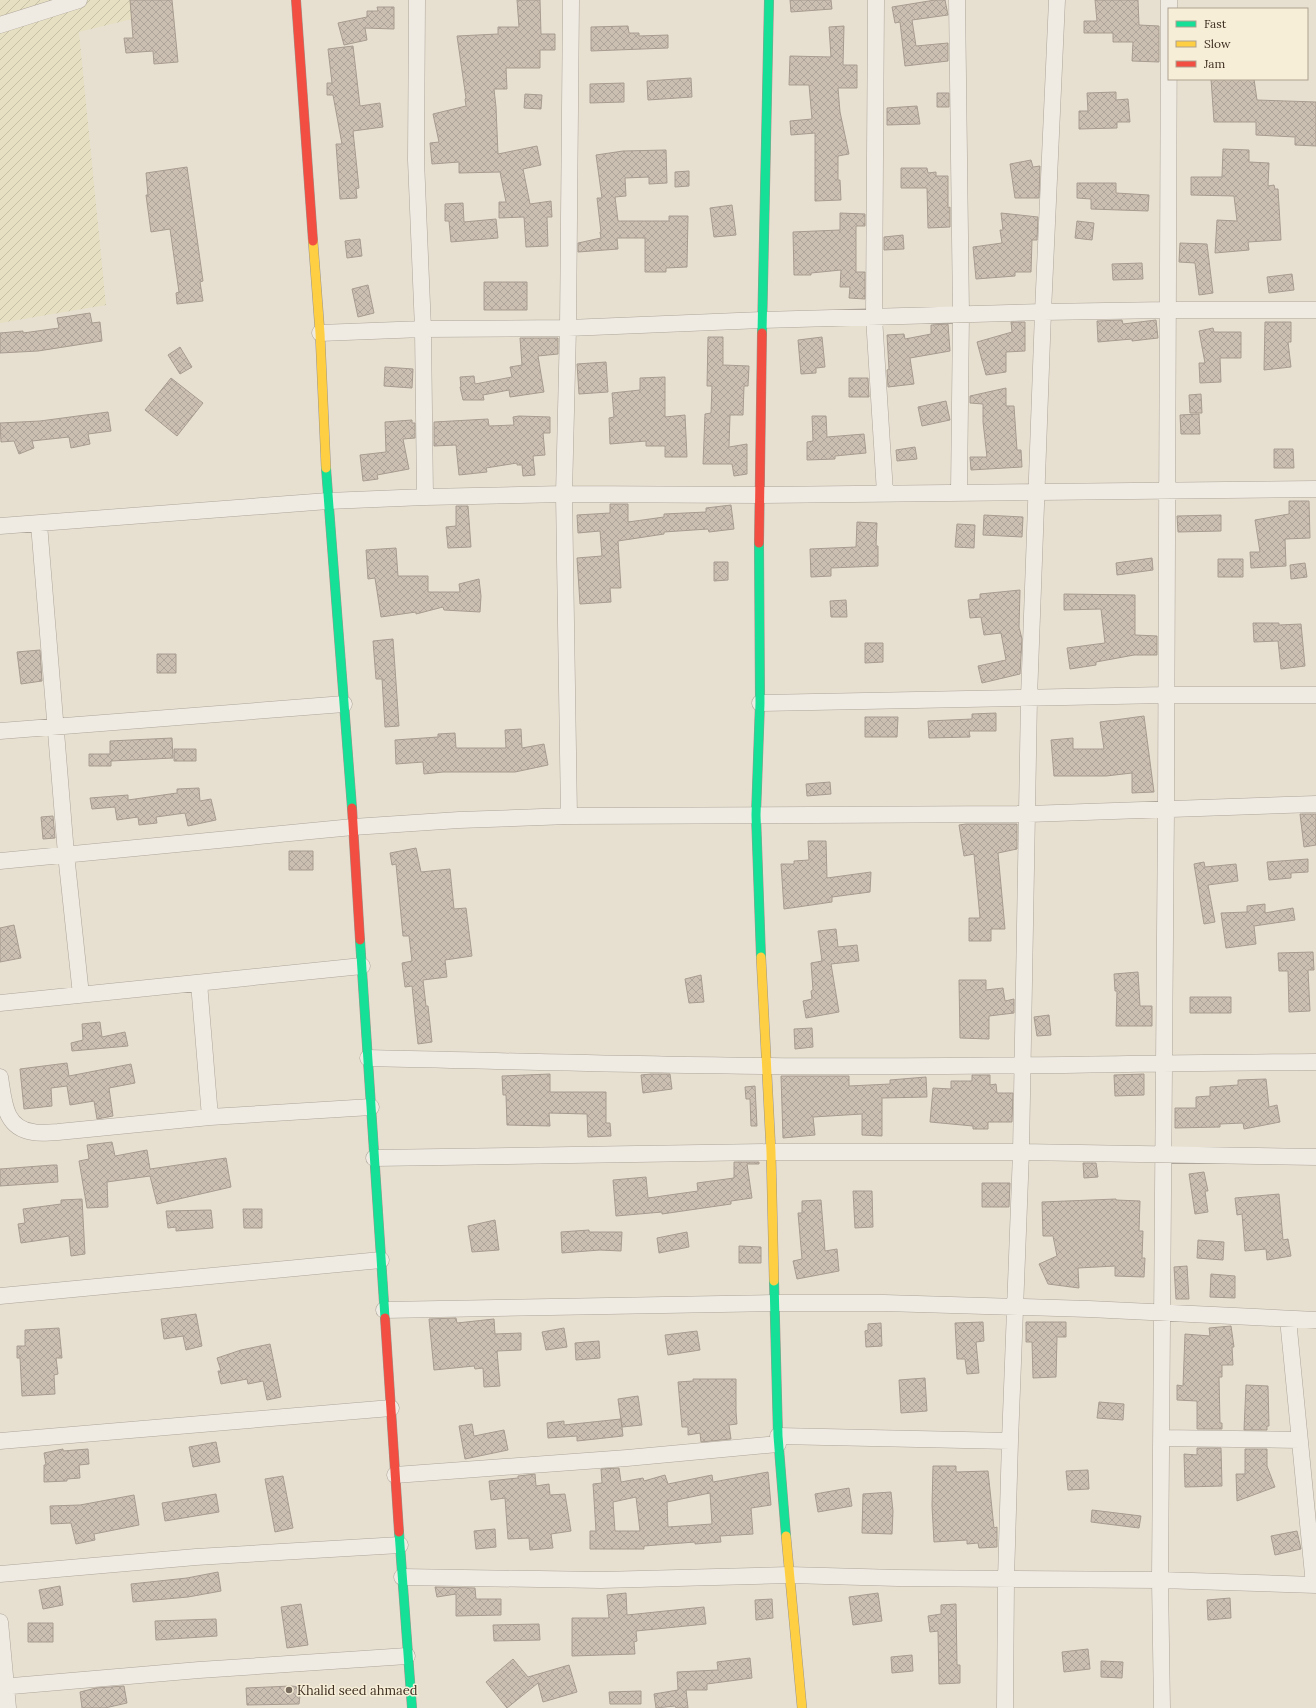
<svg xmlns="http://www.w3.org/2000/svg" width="1316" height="1708" viewBox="0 0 1316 1708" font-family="Lora,serif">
  <defs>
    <pattern id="farmland-furrows" width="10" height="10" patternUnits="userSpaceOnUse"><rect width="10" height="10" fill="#e6dfc2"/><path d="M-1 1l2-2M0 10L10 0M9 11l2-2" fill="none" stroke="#c6c0a6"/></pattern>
    <pattern id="building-cross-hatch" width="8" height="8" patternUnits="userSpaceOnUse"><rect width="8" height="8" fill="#cbbfb2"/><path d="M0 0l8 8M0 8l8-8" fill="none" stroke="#afa499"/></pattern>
  </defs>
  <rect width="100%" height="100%" fill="#e7e0d1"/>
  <path fill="url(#farmland-furrows)" d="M0,0H172L173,9L79,32L106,305L0,323Z"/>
  <path fill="url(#building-cross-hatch)" stroke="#a89c90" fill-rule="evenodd" d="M130,0H172L178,62L154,64L153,51L126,53L124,38H133Z
    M517,0H540L541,34H555V50H540V68H506L507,89H494L496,107L498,154L537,146L541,165L523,169L530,204L551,201L552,217H547L548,246L526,247L524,217L499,218V202H506L500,172L459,173V162L432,164L430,143L439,142L433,114L466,106L465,99L466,98L457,36L498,34V27H519Z
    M790,0H831L832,9L791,12Z
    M935,0H945L948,15L912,20L916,46L948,43V61L905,66L900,22L895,23L892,7Z
    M1095,0H1138L1139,25L1159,26V62L1132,61L1133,42H1113V33H1084V21H1097Z
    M377,7H394V29L365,28L367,40L344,45L338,23L367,17V11H378Z
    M628,26L629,33H639V36L668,35V48L591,51V27Z
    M844,26L843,65H857V88H838L840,112L849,154L838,156V180H840L841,200L815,201V133L791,135L790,121L812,119L809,85H789L790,56L831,57L829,27Z
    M353,46L360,106L380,103L383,127L353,131L359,188L356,189L357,198L340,199L336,144H342L333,95H327V83H332L328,49Z
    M691,78L692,97L648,100L647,81Z
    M1211,79H1254L1257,100L1316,102V146L1295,145V137L1256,135V122H1214Z
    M624,83V102L590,103V84Z
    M1116,92V100L1128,99L1130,122H1117V128L1079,129V111H1088L1087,93Z
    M937,93H949V107H937Z
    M525,94L542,95L541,109L524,108Z
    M917,106L920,124L887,125V108Z
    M1223,149L1249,150V162L1269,163L1268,186L1274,185L1275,189H1278L1281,240L1248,242L1249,250L1215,253L1217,220L1237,221L1234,196L1191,195V177H1222Z
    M666,150L667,183L649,184V177L625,178L626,196L615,197L618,221H669V216H688L687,267L666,268V272H645V238H617L618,249L578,252V243L601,238L600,232H601L597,198H602L596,155L623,151Z
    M1031,160L1033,167L1040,166L1039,198H1015L1010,164Z
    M187,167L203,281L200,282L203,301L177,304L176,293L179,292L170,229L151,232L146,195H148L146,173Z
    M901,168H927L928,173L936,172V176H948V208L950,207V227L928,228L927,188H901Z
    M689,171V186L675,187V172Z
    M1077,183H1116V193L1149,195L1148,211L1091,209V199L1077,198Z
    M463,203L464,222L496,219L498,238L451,242L449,221H445V204Z
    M732,205L736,235L714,237L710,208Z
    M840,213L865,214V226H856V272H865V299L849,298L850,287H840L841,270L811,273V275H794L793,232L840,230Z
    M1001,213L1038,217L1037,240H1032L1031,272H1015V276L976,279L973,247L1002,243L1000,230H1003Z
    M1077,221L1094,223L1092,240L1075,238Z
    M903,235L904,249L884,250V237Z
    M360,239L362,256L347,258L345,241Z
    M1180,243L1207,244L1213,293L1199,295L1195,263L1179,262Z
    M1142,263L1143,279L1113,280L1112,264Z
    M1292,274L1294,290L1269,293L1267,277Z
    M484,282H527V310H484Z
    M368,285L374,313L358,317L352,289Z
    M90,313L92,323L100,322L102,341L38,351L0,353V333L23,331V333L59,328L57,318Z
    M1122,320L1123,324L1156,320L1158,338L1132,341V339L1098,342L1097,321Z
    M1011,322H1025V351L1006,352V372L986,375L977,342L1012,332Z
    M1265,322H1291V342H1288L1291,367L1264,370Z
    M948,324L950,351L910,358L914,384L888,387L887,370L889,369L887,335L904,334L905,339L931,334V325Z
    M1213,328L1214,332H1241V358H1220L1221,382L1200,383L1199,363H1205L1199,331Z
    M708,337H723V365L749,366L748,386H744L743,415H730L729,447L747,444V474L734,476L732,464H703L705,414L711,413L712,386H707Z
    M822,337L825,367L816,368V373L801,374L798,340Z
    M520,338H558V354L538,356L544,392L510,397L509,390L483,395L484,400H463L460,387H461L460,377L474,376L475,384L512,377L510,367L522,365Z
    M180,347L192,367L180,374L168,355Z
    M606,362L608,392L579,394L577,364Z
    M385,367L413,369L412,388L384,386Z
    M665,377V417L685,415L687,457H665V446H646V441L610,444L609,418L614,417L612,393L640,390V378Z
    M171,378L203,403L177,436L145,410Z
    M849,378H868L869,397H849Z
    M1006,388V406H1014L1017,450H1021L1022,467L971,470L970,457H987L983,422V404L970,403V396Z
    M1201,394L1202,413H1190L1189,395Z
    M946,401L950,420L922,426L918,407Z
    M108,412L111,431L88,434L90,444L71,448L69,437L32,441L34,448L19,454L14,441L1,442L0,423L40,421Z
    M1199,414L1200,434H1181L1180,415Z
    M519,416L550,417V433H543L545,455L533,456L535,475L523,476L522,465H517V463L486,468L487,472L459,475L456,445L434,446V422L488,419L489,426L514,425L513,417Z
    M812,416H826L827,437L864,434L866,453L835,456V459L807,460V442L813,441Z
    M412,420V423H415V438L403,439L409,469L377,475L378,479L363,481L360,455L386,452L385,422Z
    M915,447L917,459L897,461L896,450Z
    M1274,449H1293L1294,468H1274Z
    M1289,501H1309L1310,538L1285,539L1286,566L1251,568L1250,552H1260L1255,520L1289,514Z
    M610,504H628V522L664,517V514L706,512V508L731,505L734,529L709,532L708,529L664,532V534L618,541L621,588H610L611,602L580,604L577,558L602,556L600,531L578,533L577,515L610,513Z
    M456,506H468L471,547L448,548L446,527L456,526Z
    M984,515L1023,517L1022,537L983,535Z
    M1221,515V531L1178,532L1177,516Z
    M857,522L877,523L876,546H878V566L831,568V576L811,577L810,549L856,547Z
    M957,524L975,525L974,548L955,547Z
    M396,548L398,576H428V592H460L459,584L479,579L481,596L480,612L444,610L443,607L416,614V612L381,617L375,578L368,579L366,550Z
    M1152,558L1153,570L1117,575L1116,563Z
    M1218,559H1243V577H1218Z
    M714,562H728V580L714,581Z
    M1305,563L1307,577L1291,579L1290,565Z
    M1020,590L1019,627L1022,639L1020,674L982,683L978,666L1006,660L1001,633L984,635L981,617L970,618L968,600L980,599V594Z
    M1064,594L1135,595V635L1157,636V655H1134L1096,662V665L1070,669L1067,648L1105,643L1101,609L1064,610Z
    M846,600L847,617H831L830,601Z
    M1253,623H1279V625L1301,624L1305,666L1281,669L1278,641L1254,642Z
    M393,639L399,726L385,727L382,679H376L373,641Z
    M865,643H883V662L865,663Z
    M40,650L42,681L21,684L17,652Z
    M157,654H176V673H157Z
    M996,713V731H969L970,737L929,738L928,721L972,719V714Z
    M1144,716L1154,792L1132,793V773L1106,776H1054L1051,740L1073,738V749H1104L1100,722Z
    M865,717H898L897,737H865Z
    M521,729L522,748L544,744L548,765L515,772H443L424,774L423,762L396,764L395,740L438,737V734L455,733L456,748H506L505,730Z
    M172,738L173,758L111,761V766H89V754H110V741Z
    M174,749H196V761H174Z
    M830,782L831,794L807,796L806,784Z
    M199,788L200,801L211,799L216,820L188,826L185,813L156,817L157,823L139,825L138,817L117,820L115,807L92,809L90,798L128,795V800L177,793V789Z
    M1300,814H1316V845L1304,847Z
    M53,816L55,838L43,839L41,817Z
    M966,824H1017V849L998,853L1005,929H991V941H969V918H980L974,854L964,856L959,825Z
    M808,841H826L827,878L871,872L870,892L832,897V902L784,909L781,864H794V861L809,860Z
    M416,848L421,872L450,869L454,909L466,908L472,956L445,960L447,977L423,980L426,1006H428L432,1042L418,1044L412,986L405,987L402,963L412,961L409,936H403L396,864L392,865L390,853Z
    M289,851H313V870H289Z
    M1308,859V872L1291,873V878L1269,880L1267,862Z
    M1204,862L1205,867L1236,864L1238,881L1208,885L1215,922L1204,924L1194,864Z
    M1265,904V913L1293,908L1295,920L1254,926L1256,944L1226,948L1221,913L1247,912V906Z
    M14,925L21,958L0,962V928Z
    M836,929L838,947L857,945L859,961L831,964L839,1012L806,1018L803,1001L812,999L811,991L813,990L811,963L822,961L818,931Z
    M1313,952L1314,970H1308L1310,1011L1289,1012L1288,971H1279L1278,953Z
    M1138,972L1140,1006H1152V1026H1116L1117,991H1115L1114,974Z
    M701,975L704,1002L689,1003L685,979Z
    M959,980H986V990L1003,988L1005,1001L1014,999V1013L989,1016V1039L960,1038Z
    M1190,997H1231V1013H1190Z
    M1049,1015L1051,1035L1037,1036L1034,1017Z
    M100,1022L102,1037L125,1032L128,1046L72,1051L71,1043L83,1040L82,1024Z
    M812,1028L813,1047L795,1049L794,1029Z
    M67,1063L69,1076L131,1064L135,1083L109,1088L113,1116L97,1119L94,1101L70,1105L67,1086L51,1088L52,1106L24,1109L20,1069Z
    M550,1074V1092H606V1123H610L611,1136L588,1137L587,1114L549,1113L550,1126L507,1125L506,1095H503L502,1076Z
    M651,1074H670L672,1089L643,1093L641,1075Z
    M1144,1074V1095L1115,1096L1114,1075Z
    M972,1075H990V1085L996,1084L997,1093H1013L1012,1122H988V1129H973V1126L930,1122L933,1088L951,1089V1081H972Z
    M781,1076H849V1086L890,1084V1080L926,1077L927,1097L882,1098V1136L862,1135V1114L813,1117L815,1135L783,1138Z
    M1266,1079L1269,1107L1277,1105L1280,1122L1244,1129L1243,1123L1220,1124V1127L1175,1128V1108H1196V1097L1210,1096V1087L1238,1085V1080Z
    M755,1086L757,1126H751L750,1099H746L745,1087Z
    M112,1142L115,1156L147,1150L150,1169L226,1158L231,1187L157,1204L150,1176L107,1182L108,1207L87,1208L79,1161L89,1159L87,1145Z
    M734,1162H759V1164H747L752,1198L731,1201V1204L662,1214V1212L616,1216L613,1180L646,1177L648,1198L698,1191L697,1183L734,1178Z
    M1083,1163H1096L1098,1177L1084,1178Z
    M53,1165H57L58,1182L0,1186V1169Z
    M1204,1172L1208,1191H1205L1208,1212L1195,1214L1189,1174Z
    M982,1183H1010L1009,1207H982Z
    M853,1191H872L873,1227L855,1228Z
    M1279,1194L1283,1240L1288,1239L1291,1256L1267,1260L1266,1249L1245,1251L1242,1214L1237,1215L1235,1198Z
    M82,1199L85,1254L71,1256L69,1236L21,1243L18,1224L25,1223L23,1209L61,1204V1200Z
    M1116,1199V1200L1140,1201L1139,1231H1143L1142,1258H1145L1144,1277L1115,1276V1266L1078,1268L1079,1288L1048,1284L1039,1264L1057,1256L1053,1236H1043L1042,1202Z
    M821,1200L825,1251L837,1249L839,1271L797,1279L793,1261L802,1259L798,1213H802V1201Z
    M243,1209H262V1228H244Z
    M211,1210L213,1228L176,1231V1227L168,1228L166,1211Z
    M495,1220L499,1250L472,1252L468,1226Z
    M589,1230V1232H622L621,1251L600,1250L562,1253L561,1232Z
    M687,1232L689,1247L659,1253L657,1238Z
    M1198,1240L1224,1242L1223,1260L1197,1258Z
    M739,1246L761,1247V1263H739Z
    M1187,1266L1189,1299H1176L1174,1267Z
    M1211,1274L1235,1276V1298L1210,1297Z
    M196,1314L202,1346L186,1350L183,1336L164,1339L161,1319Z
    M456,1318L457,1323L494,1319L495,1334L521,1333V1350L497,1351L500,1386L484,1387L483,1368L475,1369L474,1366L434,1370L429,1319Z
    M983,1322L984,1341L976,1342L979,1373L967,1374L965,1359H957L955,1323Z
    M1026,1322H1066V1337H1057L1056,1377L1033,1378L1032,1342H1026Z
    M881,1323L882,1346L866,1347L865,1331L868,1330V1324Z
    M1231,1326L1234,1347H1232L1233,1365H1222V1377H1219L1220,1423H1222V1429H1197V1401L1177,1400V1385L1183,1386L1185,1334L1210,1336L1209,1328Z
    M59,1328L62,1358H56L58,1374L54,1375L55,1394L22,1396L20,1358H17V1346H25V1330Z
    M564,1328L567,1347L546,1350L542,1332Z
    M697,1331L700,1350L668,1355L665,1335Z
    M599,1341L600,1358L576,1360L575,1343Z
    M270,1344L281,1397L267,1400L263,1381L248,1384L247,1379L221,1384L218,1371H221L217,1358L241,1350Z
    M925,1378L927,1411L901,1413L899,1380Z
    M693,1379H736V1412L737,1424L729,1425L731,1439L701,1442L700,1433L688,1435V1427H682L678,1382L693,1381Z
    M1246,1385L1268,1386L1269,1426H1267V1430H1244Z
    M638,1396L642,1425L622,1427L618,1399Z
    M1099,1402L1124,1404L1123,1420L1097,1418Z
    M621,1419L623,1436L577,1441V1436L548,1438L547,1423L564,1421V1425Z
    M472,1424L474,1436L504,1430L508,1450L465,1459L459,1426Z
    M216,1442L220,1462L193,1467L189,1447Z
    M1197,1448H1221L1222,1486L1185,1487L1184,1454L1197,1455Z
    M63,1449V1451L88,1449L89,1464L79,1465L80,1478L67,1479V1481L44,1482V1465H46L44,1453Z
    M1245,1449H1267V1466L1275,1487L1237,1501L1236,1474H1245Z
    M933,1466H956V1472L988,1471L994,1528L997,1527V1547L979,1548L978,1543L967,1544V1540L934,1542L932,1506Z
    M619,1468L621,1482L643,1478L644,1481L665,1475L668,1484L712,1475L713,1482L768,1472L771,1505L751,1508L753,1534L720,1536L721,1542L695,1544V1542L644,1546V1549H590V1531H596L593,1484L602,1483L601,1469ZM710,1493L712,1524L668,1527L667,1502ZM636,1497L640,1531H615L613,1502Z
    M1088,1470L1089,1489L1068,1490L1066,1471Z
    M535,1474L536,1486L549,1484L550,1495L565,1494L571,1531L551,1534L553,1548L530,1550L529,1538L508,1539L505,1498L491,1500L489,1481L518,1478V1476Z
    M283,1476L293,1528L275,1532L265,1479Z
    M849,1488L852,1506L818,1512L815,1494Z
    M891,1492L893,1511L892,1534L862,1533L863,1494Z
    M216,1494L219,1512L165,1521L162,1503Z
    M134,1495L139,1525L94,1534L95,1540L76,1544L71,1523L51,1524L50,1506L80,1505Z
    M1092,1510L1141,1516L1139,1528L1091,1522Z
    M495,1529L496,1547L476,1549L474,1531Z
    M1297,1531L1301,1549L1275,1555L1271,1536Z
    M218,1572L221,1591L188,1597L133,1602L131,1584L187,1578Z
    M60,1586L63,1605L43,1609L39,1590Z
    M435,1587L475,1588L476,1599H501V1615L456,1616V1594L437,1597Z
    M626,1593L627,1615L704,1607L706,1624L636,1631L637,1641L634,1642L635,1654L572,1656V1618H609L607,1595Z
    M878,1593L882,1621L853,1625L849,1597Z
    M1230,1598L1231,1618L1208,1620L1207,1600Z
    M772,1599L773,1618L756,1620L755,1600Z
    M301,1604L308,1645L287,1648L281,1607Z
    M956,1604L957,1665H960V1683L939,1684L938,1631L930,1632L928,1616L941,1614V1605Z
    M216,1619L217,1636L156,1640L155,1621Z
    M28,1623H53V1642H28Z
    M539,1624L540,1640L494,1641L493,1625Z
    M1088,1649L1090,1669L1064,1672L1062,1652Z
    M912,1655L913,1671L892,1673L891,1657Z
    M750,1658L752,1678L707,1684V1690H686L688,1708H676L675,1706L656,1708L654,1694L678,1690L677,1672L718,1670L717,1662Z
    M513,1659L528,1677L569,1665L577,1692L543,1702L538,1683L507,1708L486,1682Z
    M1101,1661L1123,1662L1122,1678L1101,1677Z
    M124,1686L127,1703L105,1708H82L80,1692L96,1688Z
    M291,1686L301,1687L299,1704L247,1705L246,1688Z
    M641,1691V1704H610L609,1692Z"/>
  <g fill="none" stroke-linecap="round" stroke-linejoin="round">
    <g stroke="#ada599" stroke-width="17">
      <path id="street" d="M417,0L416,160L423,329L425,497
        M876,0L874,317L885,493
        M957,0L961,314L959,492
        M0,25L79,0
        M320,333L423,329L568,328L762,320L1043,312L1167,310H1316
        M39,524L66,854L81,995
        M0,526L328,501L425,497L564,494L759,495L1316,489
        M760,703L1165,695H1316
        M0,731L344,704
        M569,816L564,494L568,328L571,0
        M0,861L353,827L459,820L569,816L1028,814L1316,804
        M199,983L210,1117
        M0,1003L362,966
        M368,1058C501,1061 635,1065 768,1066C951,1068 1133,1063 1316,1062
        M0,1077C4,1101 4,1128 33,1132C41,1134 50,1132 58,1132L210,1117L371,1107
        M374,1158L771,1152H1021L1316,1157
        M0,1296L381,1260
        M384,1310L774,1303H884L1089,1309L1316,1320
        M1288,1319L1314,1585
        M778,1436L1010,1441
        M1161,1438L1299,1440
        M0,1441L391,1408
        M395,1475L627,1458L778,1444
        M0,1574L196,1557L400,1545
        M402,1577L601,1580L789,1575L898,1578L1160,1580L1316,1585
        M0,1622L8,1708
        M0,1687L199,1670L407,1656
        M1005,1708L1006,1579L1010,1441L1021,1152L1029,698L1043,312L1057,0
        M1162,1708L1160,1580L1166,808L1169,0"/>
    </g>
    <g stroke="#9c958a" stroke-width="10">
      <path id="fast" d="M762,333L769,0
        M326,468L352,808
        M759,543L760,703L756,815L761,957
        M360,940L385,1318
        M774,1281L778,1436L786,1536
        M399,1532L412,1708"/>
    </g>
    <g stroke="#9c958a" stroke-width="10">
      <path id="slow" d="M313,241L320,333L326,468
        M761,957L771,1152L774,1281
        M786,1536L802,1708"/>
    </g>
    <g stroke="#9c958a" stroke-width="10">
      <path id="jam" d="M296,0L313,241
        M759,543L762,333
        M352,808L360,940
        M385,1318L399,1532"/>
    </g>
    <use href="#street" stroke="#efebe3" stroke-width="16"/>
    <use href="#fast" stroke="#16e098" stroke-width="9"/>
    <use href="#slow" stroke="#ffcf43" stroke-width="9"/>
    <use href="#jam" stroke="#f24e42" stroke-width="9"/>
  </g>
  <circle fill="#786c5e" stroke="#f7eed8" stroke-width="1.5" cx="289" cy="1690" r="4"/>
  <g text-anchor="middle" stroke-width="3" stroke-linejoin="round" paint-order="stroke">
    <g font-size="13" fill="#3d2e20" stroke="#f7eed8" text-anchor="start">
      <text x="297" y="1695">Khalid seed ahmaed</text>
    </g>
  </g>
  <rect x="1168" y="8" width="140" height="72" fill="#f7eed8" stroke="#ada18e"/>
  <rect x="1176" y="21" width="20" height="6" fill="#16e098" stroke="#ada18e"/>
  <text x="1204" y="28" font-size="12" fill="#3d2e20">Fast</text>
  <rect x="1176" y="41" width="20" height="6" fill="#ffcf43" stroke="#ada18e"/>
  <text x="1204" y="48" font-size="12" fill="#3d2e20">Slow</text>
  <rect x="1176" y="61" width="20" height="6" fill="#f24e42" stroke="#ada18e"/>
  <text x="1204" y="68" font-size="12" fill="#3d2e20">Jam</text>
</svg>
